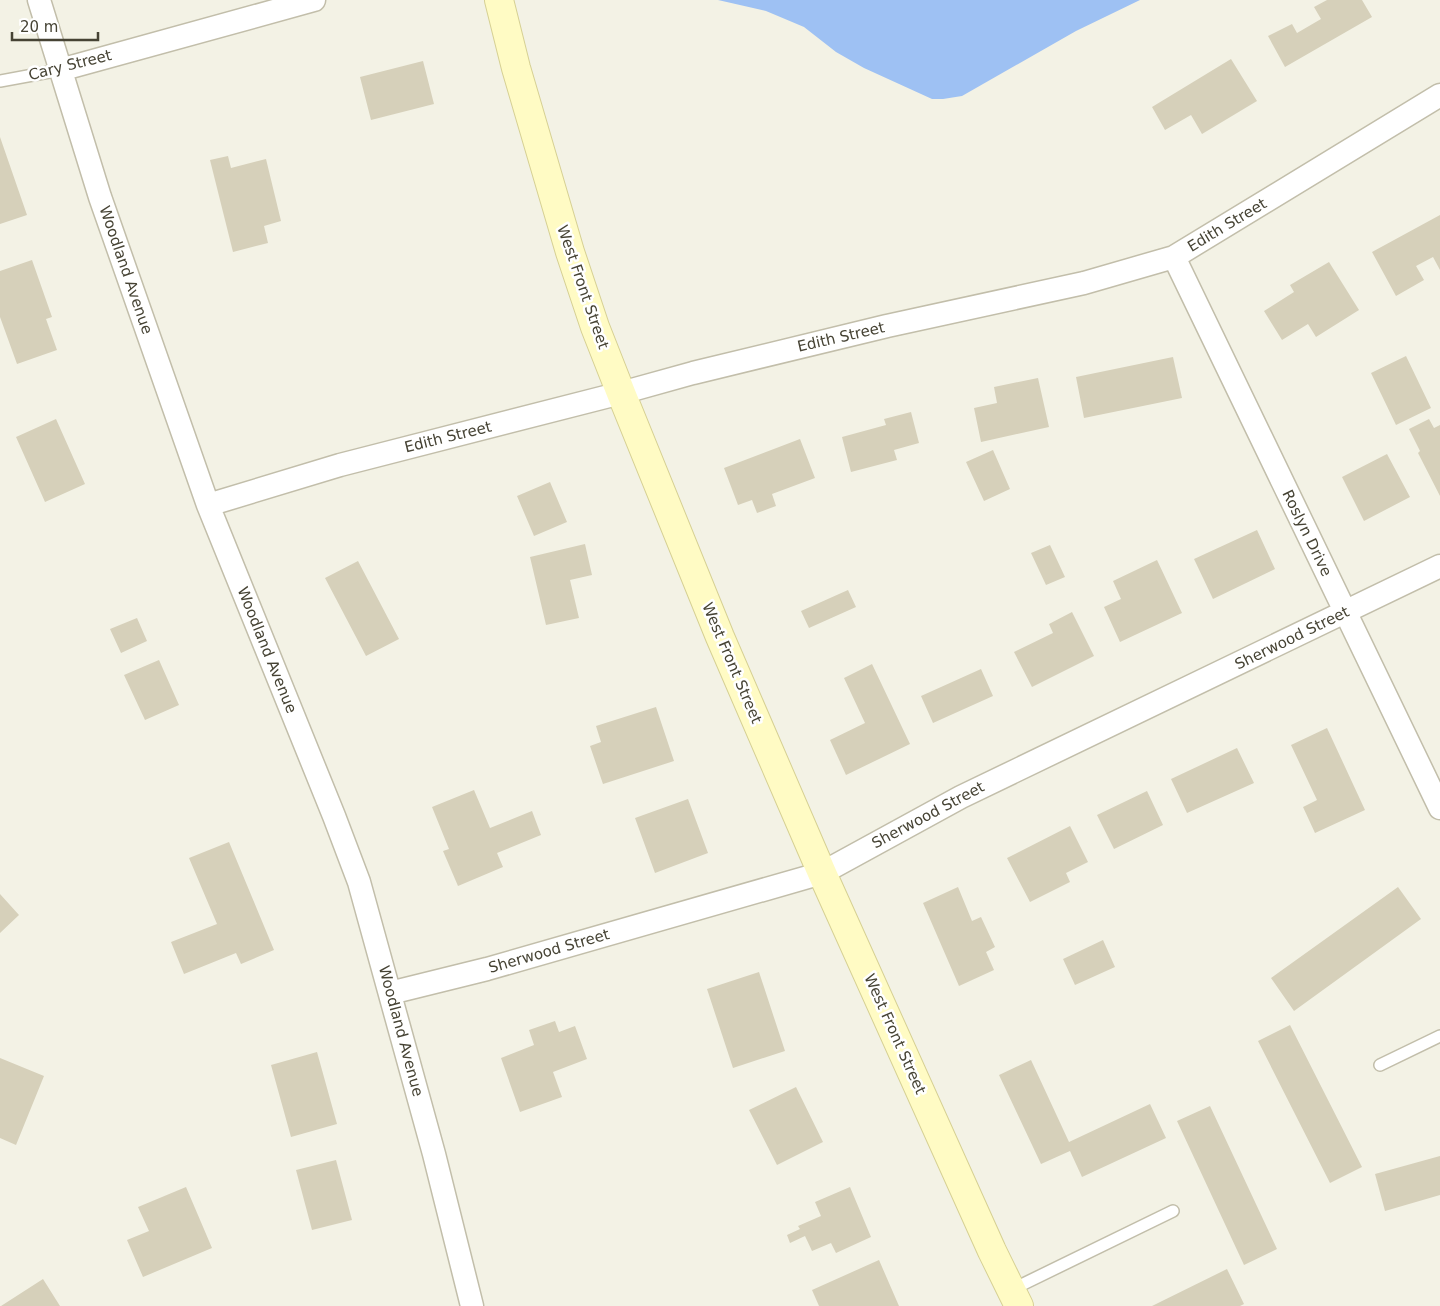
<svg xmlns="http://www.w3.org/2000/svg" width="1440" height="1306" viewBox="0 0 1440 1306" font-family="'DejaVu Sans',sans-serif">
  <rect width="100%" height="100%" fill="#f3f2e5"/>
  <path fill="#9ec1f3" d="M718,0H1140L1076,31L962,96L943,99H932L864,68L836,52L804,27L766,11Z"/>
  <path fill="#d6d0ba" d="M1327,0H1362L1372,17L1285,67L1268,36L1292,24L1297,33L1321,19L1314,7Z
    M1231,59L1257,101L1202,134L1191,115L1165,130L1152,107Z
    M423,61L434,104L371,120L360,77Z
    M0,137L27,215L0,224Z
    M228,156L231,168L266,159L281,221L264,226L268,243L233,252L210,160Z
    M1440,215V270L1433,257L1416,266L1424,280L1396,296L1372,252Z
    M32,260L52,317L46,319L57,350L17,364L0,317V271Z
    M1329,262L1359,310L1316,337L1308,324L1282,340L1264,311L1294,292L1290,285Z
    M1406,356L1431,408L1396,425L1371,373Z
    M1173,357L1182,398L1084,418L1076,377Z
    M1038,378L1049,427L981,442L974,408L997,403L994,387Z
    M911,412L919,443L894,450L897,460L851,472L842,437L886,425L884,419Z
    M56,419L85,484L45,502L16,437Z
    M1429,419L1434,428L1440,425V496L1418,453L1420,451L1409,429Z
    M800,439L815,478L772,494L776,506L757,513L752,500L738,505L724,468Z
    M993,450L1010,489L984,501L966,462Z
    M1387,454L1410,497L1364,521L1342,477Z
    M550,482L567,522L534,536L517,496Z
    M1257,530L1275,569L1213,599L1194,559Z
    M585,544L592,575L570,580L579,618L546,625L530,557Z
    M1050,545L1065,577L1046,585L1031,553Z
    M1157,560L1182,613L1120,642L1104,607L1121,599L1113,581Z
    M358,561L399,639L366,656L325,578Z
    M848,590L856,607L809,628L801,611Z
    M1072,612L1094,656L1032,687L1014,652L1053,633L1049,624Z
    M137,618L147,641L121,653L110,629Z
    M159,660L179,705L145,720L124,675Z
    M872,664L910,744L846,775L830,740L865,723L844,678Z
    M981,669L993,696L933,723L921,696Z
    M656,707L674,761L603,784L590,746L601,742L596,726Z
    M1327,728L1365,810L1315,833L1303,807L1317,800L1291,745Z
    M1237,748L1254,783L1187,813L1171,779Z
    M474,790L490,828L532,811L541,835L497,853L503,867L458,886L443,851L449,849L432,807Z
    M1147,791L1163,825L1114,849L1097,815Z
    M688,799L708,853L655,873L635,818Z
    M1070,826L1088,862L1066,873L1070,882L1030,902L1007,858Z
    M229,842L274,950L241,964L236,953L184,974L171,942L217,924L189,858Z
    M958,887L972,921L981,917L995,947L986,952L994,970L959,986L923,903Z
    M1398,887L1421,919L1294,1011L1271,978Z
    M0,894L19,915L0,933Z
    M1103,940L1115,967L1075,985L1063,959Z
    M759,972L785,1051L733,1068L707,989Z
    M555,1021L559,1032L575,1026L587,1059L553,1072L562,1097L520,1112L501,1058L534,1045L529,1030Z
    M1290,1025L1362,1167L1330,1183L1258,1041Z
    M317,1052L337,1124L291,1137L271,1065Z
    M0,1058L44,1076L16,1145L0,1138Z
    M1031,1060L1069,1142L1150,1104L1166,1138L1082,1177L1070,1151L1041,1164L999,1075Z
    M796,1087L823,1142L777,1165L749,1110Z
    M1210,1106L1277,1249L1244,1265L1177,1121Z
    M1440,1156V1195L1385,1211L1375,1174Z
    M336,1160L352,1220L312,1230L296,1170Z
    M186,1187L212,1248L143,1277L127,1240L149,1231L138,1207Z
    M850,1187L871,1237L836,1253L831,1243L812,1251L805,1236L790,1243L787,1235L800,1229L798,1226L821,1216L815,1202Z
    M879,1260L899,1306H819L812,1290Z
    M1227,1269L1244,1304L1240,1306H1152Z
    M43,1279L60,1306H1Z"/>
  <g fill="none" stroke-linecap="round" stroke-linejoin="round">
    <g stroke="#c2beaa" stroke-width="14">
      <path id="lane" d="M0,81L60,70
        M1380,1065L1440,1036
        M1011,1290L1173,1211"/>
    </g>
    <g stroke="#c2beaa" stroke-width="25">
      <path id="street" d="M39,0L100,197L208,505L334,816L359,882L434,1154L472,1306
        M60,70L314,0
        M1174,257L1440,808
        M208,505L340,465L621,393L693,373L887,326L1084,283L1174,257L1440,95
        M390,993L487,969L822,873L961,797L1440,566"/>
    </g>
    <g stroke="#d6d093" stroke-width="30">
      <path id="secondary" d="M499,0L516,68L570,252L595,327L621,393L720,637L822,873L992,1251L1019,1306"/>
    </g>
    <use href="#lane" stroke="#fff" stroke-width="11"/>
    <use href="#street" stroke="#fff" stroke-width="22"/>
    <use href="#secondary" stroke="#fffbc4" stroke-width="28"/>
  </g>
  <g text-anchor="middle" stroke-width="5" stroke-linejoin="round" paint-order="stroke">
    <g font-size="15" fill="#464334" stroke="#fff">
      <text transform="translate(70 65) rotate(-14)" y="5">Cary Street</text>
      <text transform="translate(1227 225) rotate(-31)" y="5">Edith Street</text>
      <text transform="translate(126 270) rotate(71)" y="5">Woodland Avenue</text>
      <text transform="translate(583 287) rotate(71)" y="5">West Front Street</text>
      <text transform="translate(841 337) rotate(-13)" y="5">Edith Street</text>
      <text transform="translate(448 437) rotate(-14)" y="5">Edith Street</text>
      <text transform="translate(1307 533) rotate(64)" y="5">Roslyn Drive</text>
      <text transform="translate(1292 638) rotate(-26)" y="5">Sherwood Street</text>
      <text transform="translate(267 650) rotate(68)" y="5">Woodland Avenue</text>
      <text transform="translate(732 663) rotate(67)" y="5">West Front Street</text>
      <text transform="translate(928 815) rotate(-28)" y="5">Sherwood Street</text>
      <text transform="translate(549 951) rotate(-16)" y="5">Sherwood Street</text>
      <text transform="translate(401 1031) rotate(75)" y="5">Woodland Avenue</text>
      <text transform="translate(895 1034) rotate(66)" y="5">West Front Street</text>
    </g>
  </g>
  <path d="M12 32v8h86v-8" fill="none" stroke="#464334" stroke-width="2.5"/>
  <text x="20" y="32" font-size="15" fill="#464334" stroke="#ffffff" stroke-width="4" paint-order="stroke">20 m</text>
</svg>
